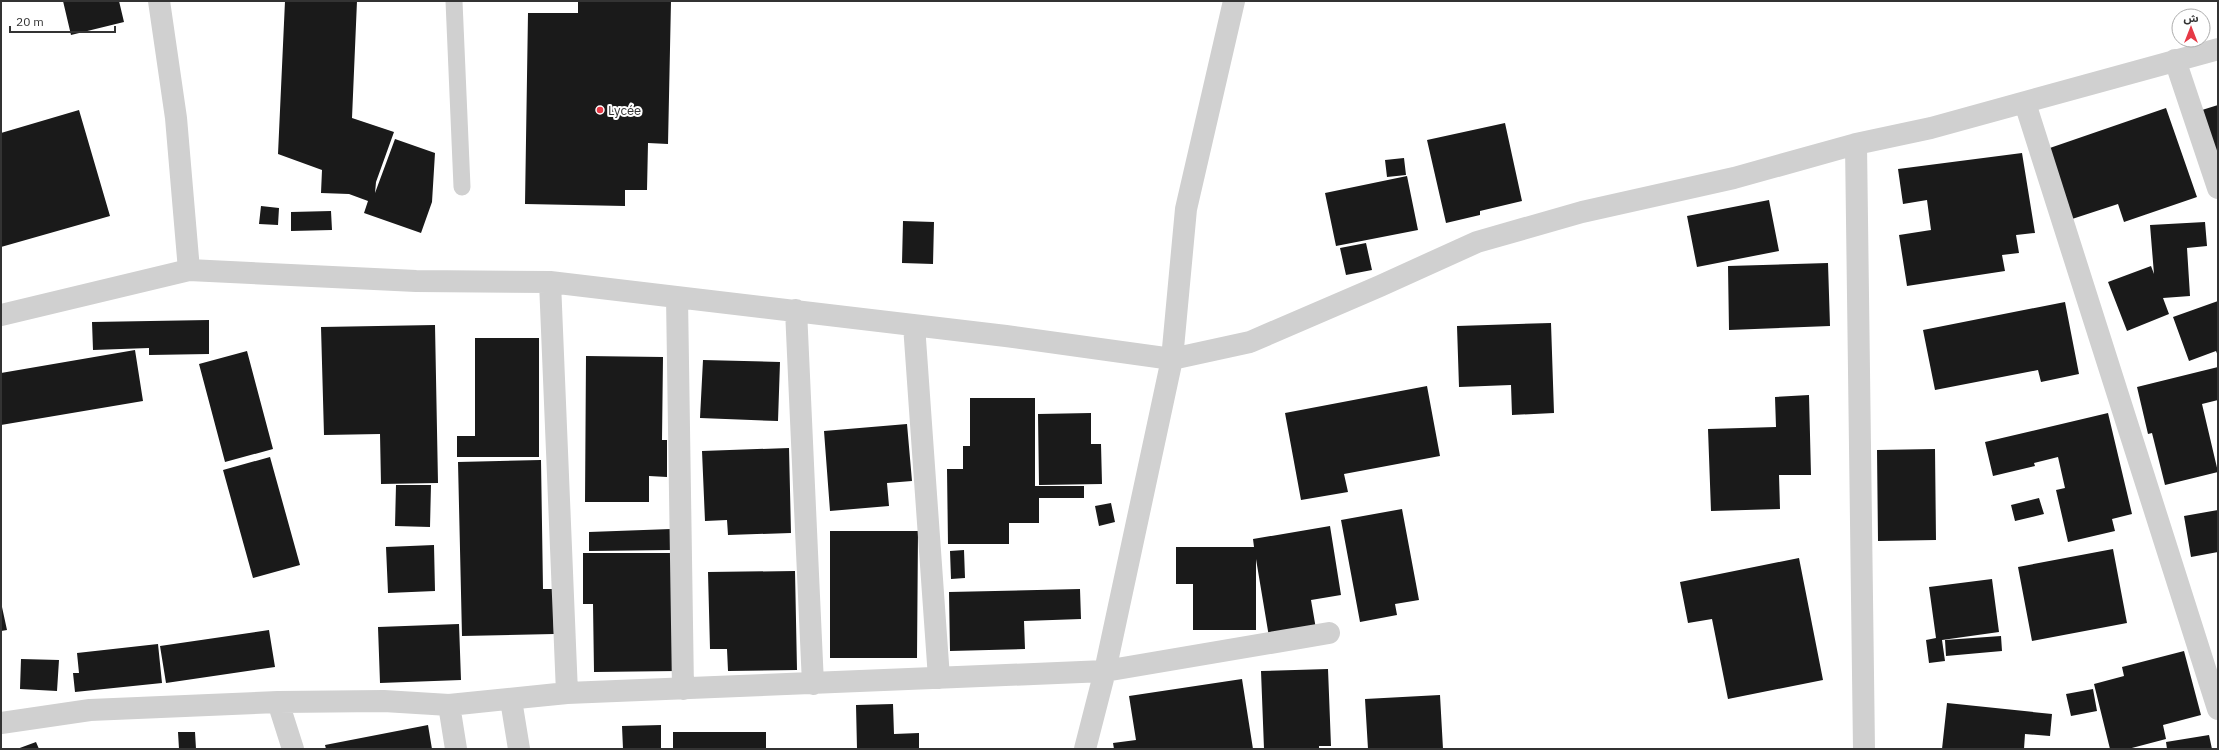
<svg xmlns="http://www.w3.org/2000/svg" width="2219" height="750" viewBox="0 0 2219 750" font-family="'IBM Plex Sans','Noto Sans Arabic',sans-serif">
  <rect width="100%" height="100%" fill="#fff"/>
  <path fill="#1a1a1a" d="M63,1H119L124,22L71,35Z
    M285,1H357L352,118L394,132L376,182L375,193L395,139L435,153L432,202L421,233L364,213L368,201L349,194L321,193L322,170L278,154Z
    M578,1H671L668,144L648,143L647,190H625V206L525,204L528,13H578Z
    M2218,105V166L2202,110Z
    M2166,108L2197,197L2124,222L2118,204L2069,220L2044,150Z
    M79,110L110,216L1,247V133Z
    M1505,123L1522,201L1480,211V215L1446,223L1427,140Z
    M2022,153L2035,233L2016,235L2019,253L2002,255L2005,271L1907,286L1899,235L1931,230L1927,200L1903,204L1898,169Z
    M1404,158L1406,175L1387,177L1385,160Z
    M1407,176L1418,230L1336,246L1325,193Z
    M1769,200L1779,251L1697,267L1687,216Z
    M261,206L279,208L278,225L259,224Z
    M331,211L332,230L291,231V212Z
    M903,221L934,222L933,264L902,263Z
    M2205,222L2207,246L2187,248L2190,296L2163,298L2169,314L2127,331L2108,282L2151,266L2154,274L2150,225Z
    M1366,243L1372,270L1346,275L1340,248Z
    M1828,263L1830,326L1729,330L1728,266Z
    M2218,301V356L2216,351L2189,361L2173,317Z
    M2065,302L2079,374L2041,382L2038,370L1935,390L1923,330Z
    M209,320V354L149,355V348L93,350L92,322Z
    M1551,323L1554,413L1512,415L1511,385L1459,387L1457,326Z
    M435,325L438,483L381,484L380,434L324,435L321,327Z
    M475,338H539V457H457V436H475Z
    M135,350L143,401L1,425V373Z
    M247,351L273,449L225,462L199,364Z
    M586,356L663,357L662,440H667V477L649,476V502H585Z
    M703,360L780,362L778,421L700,418Z
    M2218,367V400L2202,404L2218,472L2165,485L2152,433L2148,434L2137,387Z
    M1427,386L1440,456L1344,474L1348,492L1301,500L1285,413Z
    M1809,395L1811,475H1779L1780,509L1711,511L1708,429L1776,427L1775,397Z
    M970,398H1035V486H1084V498H1039V523H1009V544H948L947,469H963V446H970Z
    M1091,413V444H1101L1102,484L1039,485L1038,414Z
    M2108,413L2132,514L2112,519L2115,531L2068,542L2056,490L2065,488L2058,457L2034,463L2035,466L1993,476L1985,442Z
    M907,424L912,481L887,483L889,506L830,511L824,431Z
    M789,448L791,533L728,535L727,520L705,521L702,451Z
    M1935,449L1936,540L1878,541L1877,450Z
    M270,457L300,565L253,578L223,470Z
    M541,460L543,589H553L554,634L462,636L458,462Z
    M396,485H431L430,527L395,526Z
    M2039,498L2044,514L2015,521L2011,505Z
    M1111,503L1115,522L1099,526L1095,506Z
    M1402,509L1419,600L1395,604L1397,615L1360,622L1341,520Z
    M2218,510V552L2191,557L2184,516Z
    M1330,526L1341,595L1311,600L1316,629L1269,637L1256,559V630H1193V584H1176V547H1254L1253,539Z
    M671,529L672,550L589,551V532Z
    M830,531H918L917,658H830Z
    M434,545L435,591L388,593L386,547Z
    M2113,549L2127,623L2032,641L2018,567Z
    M964,550L965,578L951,579L950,551Z
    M583,553H677V671L594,672L593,604H583Z
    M1799,558L1823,680L1728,699L1712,619L1688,623L1680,582Z
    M795,571L797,670L728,671L727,649H710L708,572Z
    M1992,579L1999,632L1942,640L1945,661L1929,663L1926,640L1936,638L1929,587Z
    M1080,589L1081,619L1024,621L1025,649L950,651L949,592Z
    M2,607L7,630L1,631V608Z
    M459,624L461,680L380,683L378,627Z
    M269,630L275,667L166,683L160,646Z
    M2001,636L2002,651L1946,656L1945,640Z
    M158,644L162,683L75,692L73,673H79L77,653Z
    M2184,651L2201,715L2163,725L2166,739L2128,749H2110L2094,684L2124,676L2122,667Z
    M21,659L59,660L57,691L20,689Z
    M1328,669L1331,746H1319V749H1264L1261,671Z
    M1242,679L1253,749H1114L1113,743L1136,740L1129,696Z
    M2093,689L2097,711L2071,716L2066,694Z
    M1440,695L1443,749H1368L1365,699Z
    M1947,703L2052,714L2050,736L2025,734L2024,749H1942Z
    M893,704L894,734L919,733V749H857L856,705Z
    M428,725L432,749H326L325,745Z
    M661,725V749H623L622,726Z
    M178,732H195L196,749H179Z
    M673,732H766V749H673Z
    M2209,735L2212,749H2167L2166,742Z
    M36,742L39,749H17Z"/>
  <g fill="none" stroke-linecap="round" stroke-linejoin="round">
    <path stroke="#d0d0d0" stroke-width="17" d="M454,1L462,187"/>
    <path stroke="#d0d0d0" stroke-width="22" d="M159,1L176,118L189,270
      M2175,60L2218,188
      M2025,103L2218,709
      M1856,144L1864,749
      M550,282L567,693
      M677,297L683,689
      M796,310L813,684
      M1,315L189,270L416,281L550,282L1006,336L1172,359L1250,342L1380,286L1477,242L1582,212L1734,178L1856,144L1931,128L2218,49
      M914,325L939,678
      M511,700L519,749
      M278,702L293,749
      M449,705L456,749
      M1,723L90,710L278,702L384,701L449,705L567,693L1105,671L1329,633
      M1085,749L1105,671L1172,359L1186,209L1234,1"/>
  </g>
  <circle fill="#e63946" stroke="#fff" stroke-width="1.5" cx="600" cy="110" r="4"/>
  <g text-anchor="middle" stroke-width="4" stroke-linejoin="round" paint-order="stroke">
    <g font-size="13" fill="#333" stroke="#fff" text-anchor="start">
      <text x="608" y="115">Lycée</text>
    </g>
  </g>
  <rect width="2219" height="750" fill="none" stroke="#333333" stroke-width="4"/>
  <g transform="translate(2191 28)"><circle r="19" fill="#ffffff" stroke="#adadad"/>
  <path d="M0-3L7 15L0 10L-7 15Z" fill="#e63946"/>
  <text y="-6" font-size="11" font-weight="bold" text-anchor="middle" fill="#333333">ش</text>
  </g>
  <path d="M10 26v6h105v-6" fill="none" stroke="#333333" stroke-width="2"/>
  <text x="16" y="26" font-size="12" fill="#333333" stroke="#ffffff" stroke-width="3" paint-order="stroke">20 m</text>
</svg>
